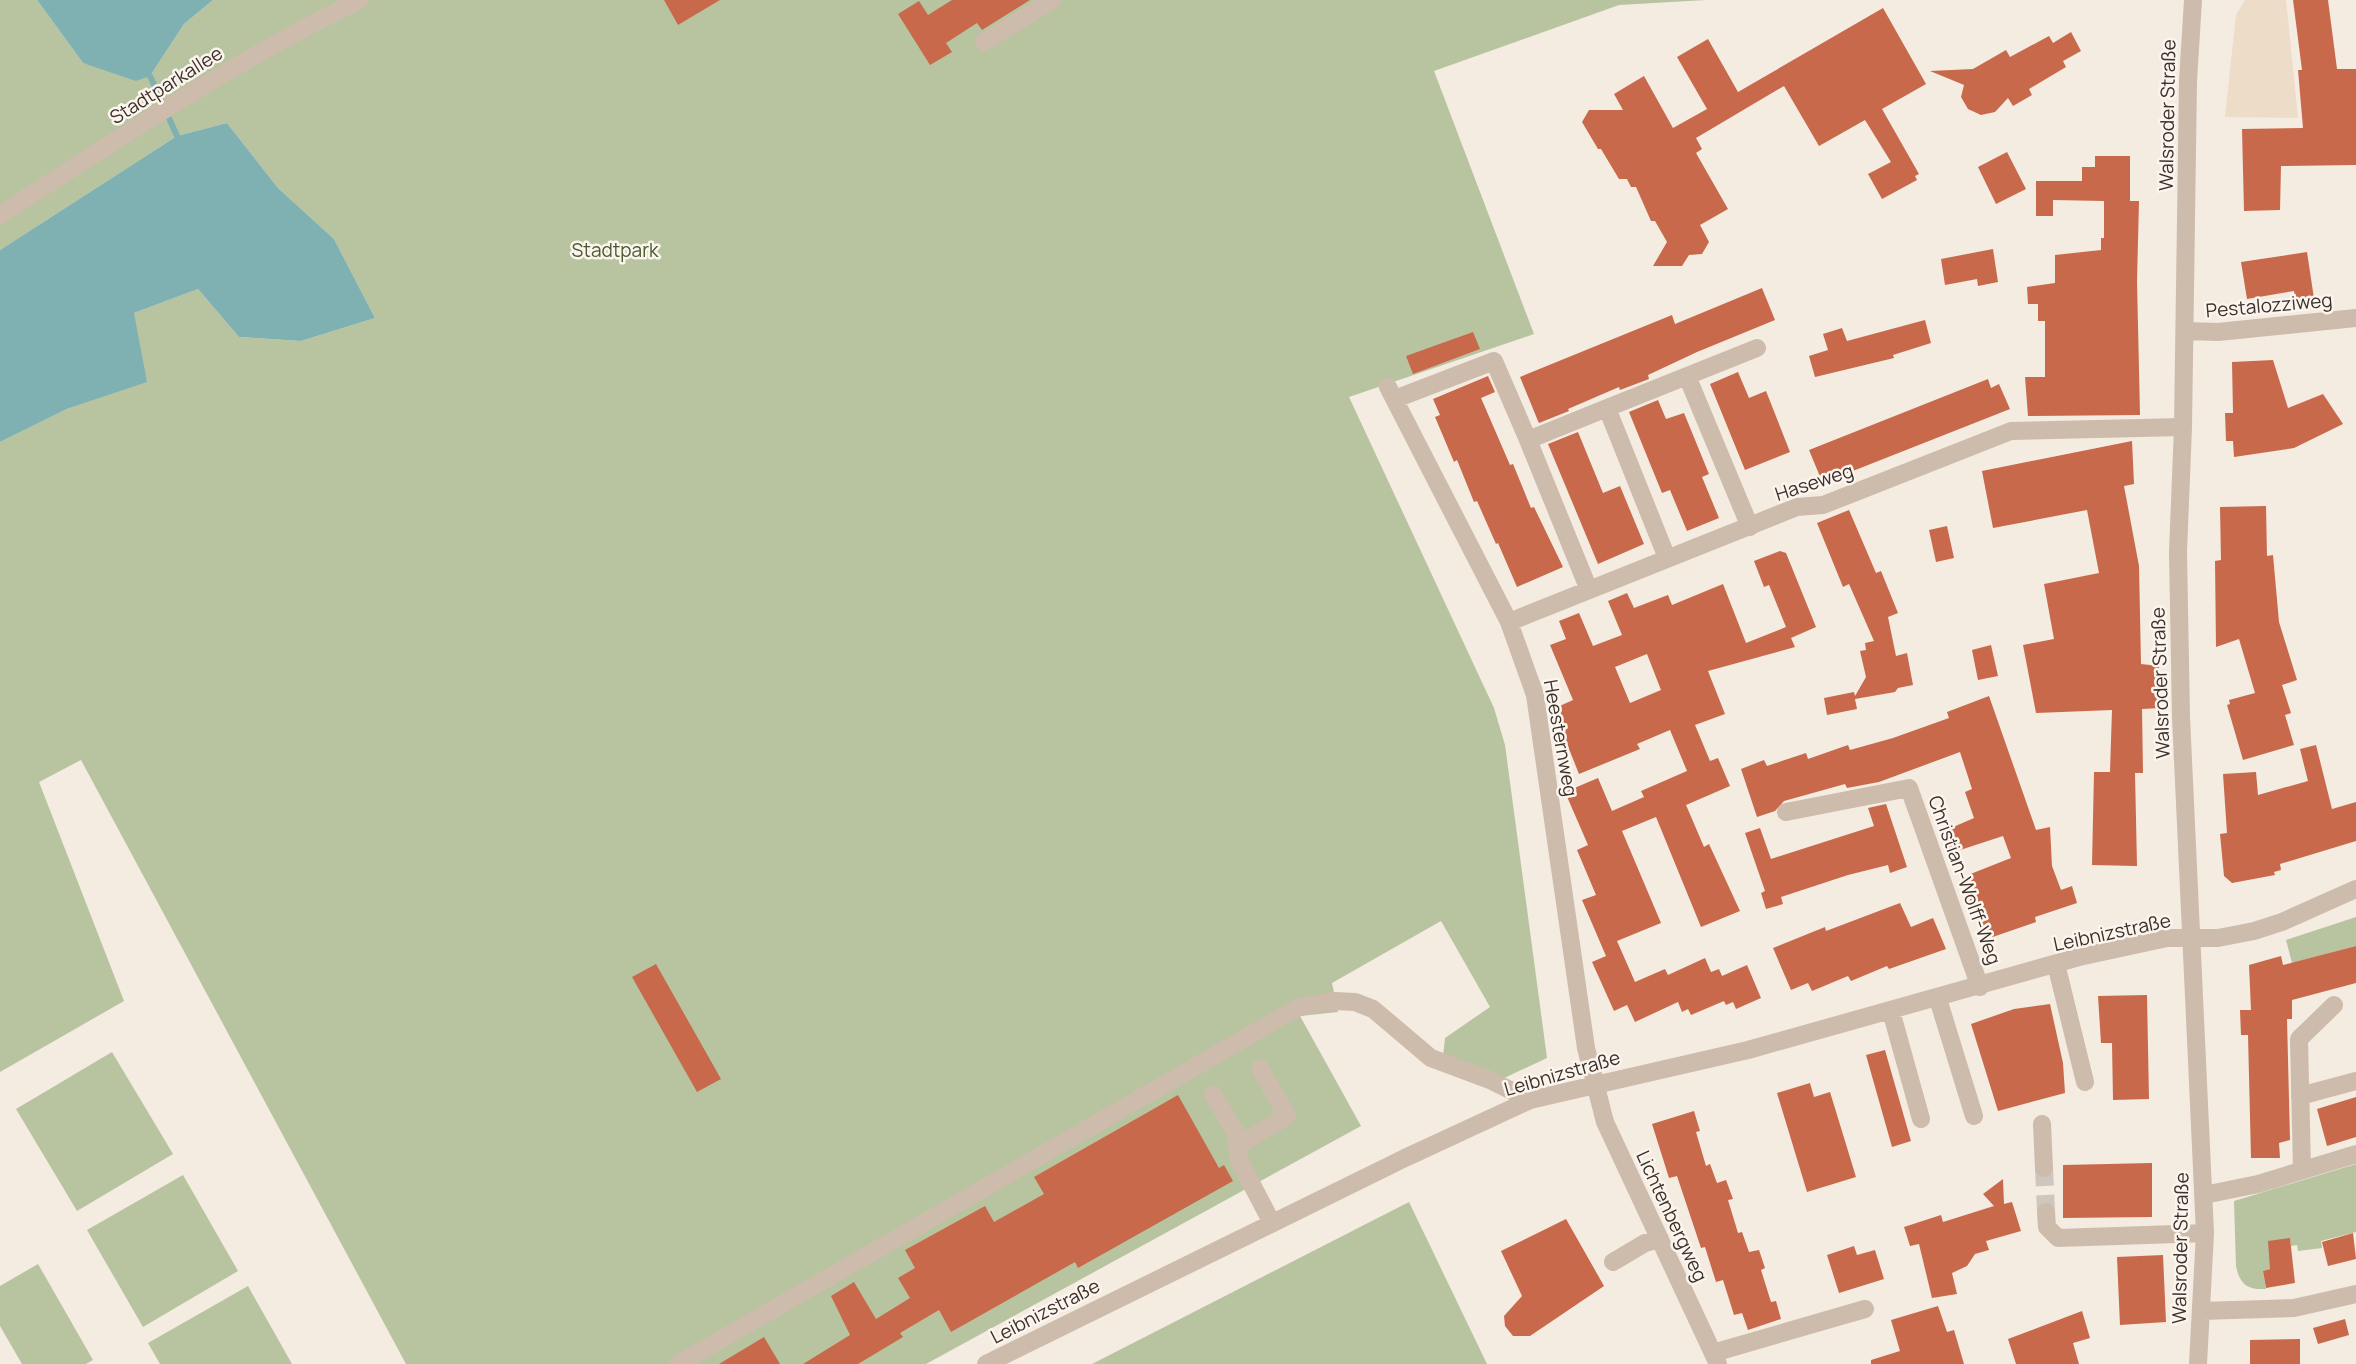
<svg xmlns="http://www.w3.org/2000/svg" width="2356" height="1364" viewBox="0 0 2356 1364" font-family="Manrope,sans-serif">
  <rect width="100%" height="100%" fill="#f4ebe1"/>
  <path fill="#b8c4a0" d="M0,0H37L83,63L150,76L184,24L213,0H1706L1619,5L1434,71L1534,334L1349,397L1494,708L1505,745L1547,1058L1502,1079L1443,1057L1445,1038L1490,1007L1441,921L1332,983L1338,1012L1300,1016L1361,1126L926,1364H406L81,760L39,782L124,1001L0,1072V442L69,408L134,313L198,289L239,337L301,341L375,318L334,239L278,188L227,123L177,136L0,250Z
    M2356,917V946L2292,963L2286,940Z
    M112,1052L173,1154L77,1211L16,1109Z
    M2356,1164V1232L2321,1241L2322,1248L2298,1251L2297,1245L2291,1246L2290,1239L2270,1269L2263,1271L2266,1289C2248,1290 2240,1285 2236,1266L2234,1201Z
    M183,1175L238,1271L143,1327L87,1230Z
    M1409,1202L1487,1364H1092Z
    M38,1264L93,1360L86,1364H22L0,1326V1286Z
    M248,1286L292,1364H160L148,1343Z"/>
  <path fill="#ecdcc8" d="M2245,0H2286L2298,118L2225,117L2236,15Z"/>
  <path fill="#7fb0b2" d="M37,0H213L184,24L150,76L136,81L83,63Z
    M227,123L278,188L334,239L375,318L301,341L239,337L198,289L134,313L147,382L69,408L0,442V250L177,136Z"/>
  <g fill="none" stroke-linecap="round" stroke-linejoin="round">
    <path stroke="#7fb0b2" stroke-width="6" d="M150,76L177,136"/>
  </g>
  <path fill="#c8694b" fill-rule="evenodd" d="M664,0H720L678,25Z
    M952,0H1030L982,30L977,23L946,43L952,52L930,65L898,14L919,1L928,15Z
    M2293,0H2328L2337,69H2356V165L2281,166L2280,210L2244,211L2242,129L2303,128L2298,70H2302Z
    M1883,8L1926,84L1882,109L1919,174L1915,176L1917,180L1882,199L1868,174L1891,162L1865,120L1819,146L1784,86L1696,138L1702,149L1696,153L1728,209L1700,225L1709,242L1702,254L1689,255L1682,266H1653L1667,242L1655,221H1651L1636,187H1631L1627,179H1619L1601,149H1598L1582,122L1589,110H1623L1614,94L1644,76L1673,128L1707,109L1677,57L1708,39L1738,92Z
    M2071,32L2081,51L2063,61L2066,67L2029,89L2032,95L2013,106L2008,98L1995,112L1981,115L1968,109L1961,97L1964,85L1930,71L1973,69L2006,50L2010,57L2049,36L2053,43Z
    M2007,152L2026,189L1996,204L1978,167Z
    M2095,156H2130V201H2139L2137,281L2140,415L2028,416L2025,377H2045V321H2038V304H2028L2027,287L2055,283V255L2101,250V238H2104V201L2053,200V216H2036V181H2082V167H2095Z
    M1993,249L1998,282L1978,286L1977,279L1945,285L1941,259Z
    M2307,252L2315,305L2296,308L2294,291L2247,299L2241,262Z
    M1762,288L1775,320L1697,352L1648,375L1649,379L1620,390L1619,387L1568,409L1569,411L1539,423L1538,421L1520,377L1672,315L1675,324Z
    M1925,320L1931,343L1893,355L1894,358L1815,377L1809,356L1828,350L1823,334L1842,328L1847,341Z
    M1473,332L1480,349L1413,374L1406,356Z
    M2273,360L2288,408L2323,394L2343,424L2294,448L2234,457L2233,441H2226L2225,413H2233L2232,362Z
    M1738,372L1749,398L1766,391L1790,452L1745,470L1710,384Z
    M1488,376L1495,392L1481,398L1510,465L1513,464L1531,508L1534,507L1563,567L1517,587L1498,543L1496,544L1477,501L1474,502L1457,460L1454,462L1435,417L1440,415L1433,399Z
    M1988,379L1991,388L1999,384L2010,409L1830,480L1828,475L1821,479L1809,450Z
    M1658,400L1666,419L1684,413L1709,474L1702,477L1719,518L1687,531L1670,490L1662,493L1629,412Z
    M1578,432L1603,493L1620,486L1644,544L1598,564L1548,444Z
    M2132,441L2134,484L2124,486L2139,566L2141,664L2159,666L2160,708L2142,709L2143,773H2135L2137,866L2092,865L2094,772H2110L2112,710L2036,713L2023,645L2054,639L2044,584L2099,573L2087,510L1993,528L1982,471Z
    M2266,506L2267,556L2273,555L2279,622L2297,680L2282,685L2291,713L2285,715L2294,745L2243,760L2227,705L2230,704L2229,700L2255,693L2239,639L2216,647L2215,561L2221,560L2220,507Z
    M1849,510L1876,573L1881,571L1898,613L1888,617L1896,656L1907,653L1913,685L1898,688L1895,692L1855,699L1857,709L1827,715L1824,698L1854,692L1855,696L1866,677L1860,651L1866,650L1865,643L1874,641L1849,584L1843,587L1817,523Z
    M1947,526L1954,558L1936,562L1929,530Z
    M1780,551L1786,553L1816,627L1791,638L1795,647L1708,671L1725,714L1695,725L1710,761L1718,758L1730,786L1686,805L1704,847L1709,844L1740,911L1701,927L1656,817L1622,831L1661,923L1617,941L1635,982L1665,969L1668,975L1705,958L1711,972L1719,969L1722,976L1747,965L1761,998L1736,1009L1733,1002L1726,1005L1724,1001L1691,1015L1688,1009L1682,1012L1678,1002L1635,1022L1627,1005L1614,1011L1592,962L1606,956L1582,900L1596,895L1577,850L1588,845L1565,792L1598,778L1612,811L1644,797L1641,791L1687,771L1670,730L1637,744L1640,749L1579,774L1553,709L1573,700L1550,645L1566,639L1559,621L1579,613L1593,646L1622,635L1608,601L1627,593L1634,608L1668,595L1672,605L1723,584L1746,643L1786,627L1769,585L1764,587L1754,561ZM1647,654L1661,690L1630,703L1615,667Z
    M1991,645L1998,676L1978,680L1972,650Z
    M1989,696L2036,830L2050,827L2052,866L2061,890L2072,886L2077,903L2035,917L2036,922L1984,940L1968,894L1974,891L1968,875L2011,858L2003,836L1951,853L1944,831L1974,818L1965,792L1972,789L1960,752L1879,782L1847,788L1845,784L1784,801L1775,811L1757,817L1741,769L1764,760L1767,766L1806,753L1808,759L1848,745L1850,750L1893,738L1949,718L1947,712Z
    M2316,745L2332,809L2356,802V841L2280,864L2281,870L2274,872L2275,875L2232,883L2224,876L2220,834L2227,833L2223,774L2256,772L2258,795L2308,781L2300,749Z
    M1886,804L1907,867L1890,873L1888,865L1848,875L1781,897L1783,904L1766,909L1761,893L1765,891L1745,833L1760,828L1771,859L1874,826L1868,808Z
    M1900,903L1911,927L1933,918L1946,949L1889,969L1887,966L1851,981L1848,976L1812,991L1808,983L1791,990L1773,948L1825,927L1826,931Z
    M2356,946V983L2292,1000V1019H2287L2290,1140L2279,1143L2280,1158H2251L2248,1035H2241L2240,1010H2251L2249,965L2281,956L2283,965Z
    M656,964L721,1079L697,1092L632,977Z
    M2147,995L2149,1099L2113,1100L2112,1043H2101L2098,996Z
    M2050,1004L2063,1063L2065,1093L1998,1111L1971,1024L2014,1009Z
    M1885,1050L1911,1141L1892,1147L1866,1055Z
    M1810,1083L1814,1097L1830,1092L1856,1177L1807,1192L1777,1093Z
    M1178,1095L1219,1168L1224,1165L1233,1181L1078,1268L1075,1262L951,1332L939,1310L900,1333L903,1337L858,1364H803L850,1335L831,1296L854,1282L876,1319L910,1298L898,1278L915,1268L905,1250L985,1206L994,1222L1044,1194L1034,1177Z
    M2356,1097V1137L2327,1146L2317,1109Z
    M1694,1111L1700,1131L1696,1132L1706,1166L1710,1164L1717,1183L1726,1180L1733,1199L1728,1200L1738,1233L1742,1232L1749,1252L1759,1250L1765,1268L1761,1270L1771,1302L1776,1301L1781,1319L1748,1330L1742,1313L1734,1315L1723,1280L1716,1282L1705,1247L1701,1248L1677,1176L1669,1178L1652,1124Z
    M2152,1163V1217L2063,1218V1165Z
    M2003,1179L2004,1204L2012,1202L2021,1231L1986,1241L1989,1250L1975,1254L1967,1266L1952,1273L1957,1294L1932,1298L1919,1244L1910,1246L1904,1227L1941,1215L1943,1222L1994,1206L1983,1194Z
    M1566,1219L1604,1286L1530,1336H1513L1505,1326L1504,1316L1522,1296L1501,1251Z
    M2353,1233L2356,1259L2328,1266L2322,1242Z
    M2290,1238L2295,1283L2266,1288L2263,1271L2270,1269L2268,1241Z
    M1854,1246L1857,1255L1875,1250L1884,1279L1839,1293L1827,1255Z
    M2163,1255L2166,1322L2120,1325L2117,1257Z
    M1938,1306L1947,1332L1954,1330L1964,1364H1871V1360L1900,1351L1891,1320Z
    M2082,1311L2090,1338L2073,1343L2079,1364H2016L2008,1339Z
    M2345,1319L2349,1335L2318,1344L2313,1328Z
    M764,1337L780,1364H719Z
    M2300,1339V1364H2250V1340Z"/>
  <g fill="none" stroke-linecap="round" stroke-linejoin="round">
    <path stroke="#cfc6bd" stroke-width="18" stroke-dasharray="18 9" stroke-linecap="butt" d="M2044,1168L2046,1212"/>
    <path stroke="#cdbbac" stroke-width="18" d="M2193,0L2188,81L2183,427L2178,552L2181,717L2205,1233L2198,1364
      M984,42L1052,0
      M0,215C118,139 234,61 360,0
      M2185,331L2218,332L2356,318
      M1687,376L1757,348
      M1388,387L1509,622L1535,695L1586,1048L1605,1122L1718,1364
      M1395,399L1494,361L1528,440
      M1667,558L1607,408L1687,376L1750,527
      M1589,590L1528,440L1607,408
      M1509,622L1797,507L1823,505L2011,431L2183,427
      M1786,812L1909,788L1980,987
      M2056,964L2085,1082
      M1938,999L1974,1116
      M1891,1011L1921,1119
      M1213,1094L1235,1132L1239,1160L1272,1223
      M2300,1096L2356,1081
      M2042,1124L2044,1168
      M1237,1146L1287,1116L1260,1068
      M2302,1170L2299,1039L2334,1005
      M2204,1195L2258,1184L2356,1154
      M2046,1212L2047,1227L2058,1238L2205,1233
      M1613,1262L1645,1243L1660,1239
      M2202,1311L2294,1308L2356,1294
      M1713,1353L1865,1309
      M678,1364L1299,1007L1335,1001L1355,1002L1373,1009L1431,1058L1490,1080L1530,1100
      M986,1364L1405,1158L1530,1100L1748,1050L2079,957L2167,938H2218L2254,931L2282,922L2356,889"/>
  </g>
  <g text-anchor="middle" stroke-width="5" stroke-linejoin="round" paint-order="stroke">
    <g font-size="19" fill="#3b302b" stroke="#fbf5ee">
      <text transform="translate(166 85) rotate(-32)" y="7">Stadtparkallee</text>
      <text transform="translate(2167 115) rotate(-89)" y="7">Walsroder Straße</text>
      <text transform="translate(2269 305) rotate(-5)" y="7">Pestalozziweg</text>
      <text transform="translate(1814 482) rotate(-18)" y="7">Haseweg</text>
      <text transform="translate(2160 683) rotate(-92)" y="7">Walsroder Straße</text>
      <text transform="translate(1561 738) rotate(80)" y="7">Heesternweg</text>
      <text transform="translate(1965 880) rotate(70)" y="7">Christian-Wolff-Weg</text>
      <text transform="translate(2112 932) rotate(-12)" y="7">Leibnizstraße</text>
      <text transform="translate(1562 1073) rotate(-16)" y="7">Leibnizstraße</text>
      <text transform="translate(1672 1216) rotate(65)" y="7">Lichtenbergweg</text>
      <text transform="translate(2180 1248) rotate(-89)" y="7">Walsroder Straße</text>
      <text transform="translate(1045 1311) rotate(-27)" y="7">Leibnizstraße</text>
    </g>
    <g font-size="19" fill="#4a5a2e" stroke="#fbf5ee">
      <text x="615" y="257">Stadtpark</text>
    </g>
  </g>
</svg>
